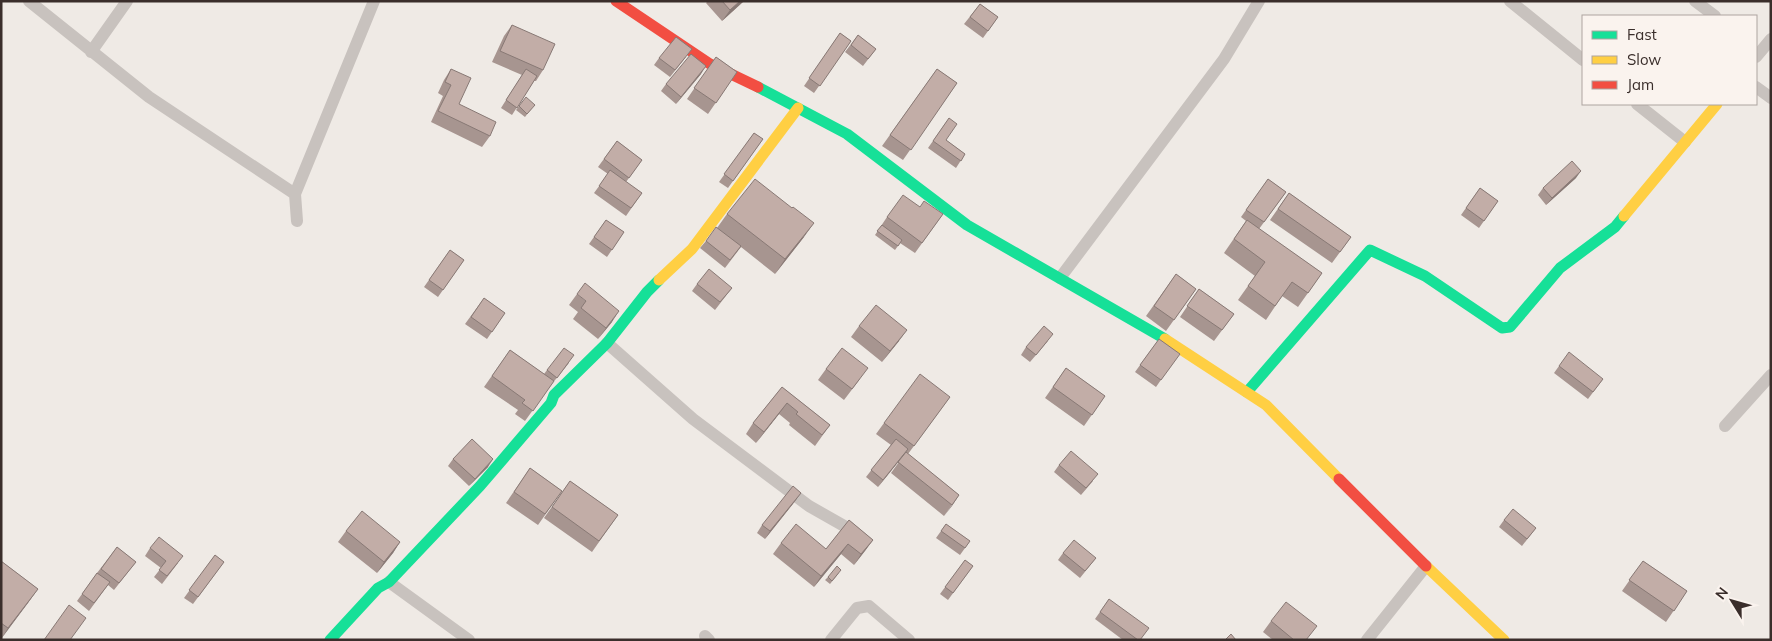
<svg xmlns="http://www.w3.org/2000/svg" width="1772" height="641" viewBox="0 0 1772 641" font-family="Mulish,sans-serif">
  <rect width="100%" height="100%" fill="#efeae5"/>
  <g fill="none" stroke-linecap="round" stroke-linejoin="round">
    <path stroke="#c8c2be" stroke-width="12" d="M29,1L149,97L295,194
      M1510,1L1583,60
      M1695,1L1715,16
      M91,52L127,1
      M1756,57L1771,39
      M1756,87L1771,98
      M1637,104L1685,142
      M297,221L295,194L374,1
      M1060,278L1224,59L1259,1
      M607,343L693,419L809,506L853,531
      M1725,426L1771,375
      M389,582L469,640
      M705,636L709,640
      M831,640L857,608L869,606L909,640
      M1367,640L1426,566"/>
    <path stroke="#16e098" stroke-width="11" d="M758,87L847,134L967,225L1165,339
      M1247,392L1370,250L1425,276L1502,328L1510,327L1560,268L1615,227L1624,216
      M330,640L378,588L389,582L480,486L551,403L554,395L607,343L647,292L659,280"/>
    <path stroke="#ffcf43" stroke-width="11" d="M1624,216L1717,104
      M659,280L692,249L798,108
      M1165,339L1266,405L1339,479
      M1426,566L1504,640"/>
    <path stroke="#f24e42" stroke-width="11" d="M616,1L710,64L758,87
      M1339,479L1426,566"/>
  </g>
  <path fill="#a79590" d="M708,1H744L722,21L706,3Z
    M980,4L998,17L983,38L964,24Z
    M512,25L543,70L536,81H534L512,115L501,108L522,75L492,62L504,36Z
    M840,33L851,41L814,93L804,86Z
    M858,35L876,49L863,66L845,52Z
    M686,57L670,77L654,65L659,58Z
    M716,57L737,72L708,114L687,99Z
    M451,69L459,104L490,136L482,147L431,122L443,96L438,93L444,80Z
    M937,69L957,83L903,160L882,146Z
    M701,74L676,104L661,91L666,84Z
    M519,106L532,108L525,117L516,110Z
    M949,118L946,140L965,154L956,168L928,148Z
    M754,133L763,139L728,188L719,182Z
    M617,141L642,160L626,182L642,193L626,216L594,193L608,174L598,167Z
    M1576,178L1546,205L1538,195L1543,188Z
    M1268,179L1286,192L1259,229L1322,273L1298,307L1282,296L1266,320L1238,300L1255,276L1224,253L1246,221L1241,217Z
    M1480,188L1498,201L1479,228L1461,215Z
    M1289,193L1351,237L1332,263L1270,220Z
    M920,207L943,214L915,253L900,243L895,250L875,235L887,217Z
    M727,214L804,237L775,274L741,247L725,268L700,248L717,228Z
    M606,220L624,232L607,257L589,244Z
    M450,250L464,260L438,297L424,287Z
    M1176,274L1196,289L1166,331L1146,316Z
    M697,284L732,288L715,310L692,291Z
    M1199,289L1234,314L1214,341L1180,317Z
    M577,294L612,322L598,339L573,319L578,312L569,305Z
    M484,298L505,313L487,339L465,324Z
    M859,326L899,341L882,362L851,337Z
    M1159,339L1179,354L1156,387L1135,372Z
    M1048,341L1030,362L1021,355L1026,347Z
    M510,350L544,374L547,370L569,363L551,385L525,421L515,414L518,410L484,387Z
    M1559,366L1603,379L1588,399L1554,373Z
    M1066,368L1105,396L1084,426L1045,398Z
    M826,369L860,379L844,400L818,380Z
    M782,387L830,425L815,446L789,425L790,423L779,414L756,443L746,434L753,423Z
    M950,397L908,454L959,495L944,516L891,473L904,455L878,487L866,477L891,445L876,434L884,423Z
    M453,459L488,467L469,486L448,466Z
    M1059,465L1093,481L1081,495L1054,472Z
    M530,468L562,491L538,525L506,503Z
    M570,481L618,515L592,552L544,518Z
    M796,500L765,539L757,533L762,525Z
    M849,520L873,540L854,565L841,554L814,587L773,554L781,543L826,549Z
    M1504,520L1536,528L1522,546L1499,527Z
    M946,524L970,541L960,555L936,538Z
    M346,531L400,542L393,553L377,573L338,542Z
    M117,547L136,562L114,590L108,585L89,611L77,601L97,573Z
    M150,548L178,563L162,584L154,577L161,568L145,556Z
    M1063,553L1096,558L1080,578L1058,560Z
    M215,555L224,562L193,604L184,598Z
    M965,560L973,566L948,600L940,594Z
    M1,561L38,589L1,639Z
    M1643,561L1687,591L1666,622L1622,591Z
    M839,573L830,584L825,580L828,577Z
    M1109,599L1140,640H1123L1095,619Z
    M1271,621L1307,640H1273L1263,632Z"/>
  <path fill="#887975" d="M740,1H744L722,21L730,10Z
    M706,66L701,74L676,104L681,97Z
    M1581,171L1576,178L1546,205L1552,198Z
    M814,223L804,237L775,274L785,259Z
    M619,311L612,322L598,339L606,328Z
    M907,330L899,341L882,362L890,351Z
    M787,403L779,414L756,443L764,432Z
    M908,449L903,456L878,487L883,480Z
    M493,459L488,467L469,486L475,479Z
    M801,493L796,500L765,539L770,531Z
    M959,495L952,506L944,516L952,505Z
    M873,540L865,551L854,565L861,554Z
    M400,542L393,553L377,573L384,562Z
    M848,544L841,554L814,587L821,576Z
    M38,589L28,603L1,639L8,628Z"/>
  <path fill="#c2ada7" stroke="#887975" d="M722,1H740L730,10Z
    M980,4L998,17L988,31L970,17Z
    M512,25L555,44L543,70L500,51Z
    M840,33L851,41L820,86L809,78Z
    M858,35L876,49L868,59L851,45Z
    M676,37L692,49L675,70L659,58Z
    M691,54L706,66L681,97L666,84Z
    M716,57L737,72L716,103L694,88Z
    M451,69L471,78L459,104L496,122L490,136L438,111L451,85L445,82Z
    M526,69L537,76L517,108L506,100Z
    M937,69L957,83L911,150L890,135Z
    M526,97L535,105L527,114L519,106Z
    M949,118L957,124L946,140L965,154L961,161L933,141Z
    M754,133L763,139L733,181L724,174Z
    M617,141L642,160L629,178L604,159Z
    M1572,161L1581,171L1552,198L1543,188Z
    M610,170L642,193L631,208L599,186Z
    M755,179L792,208L793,207L814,223L785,259L727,214Z
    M1268,179L1286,192L1264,222L1246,210Z
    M1480,188L1498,201L1484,221L1466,208Z
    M1289,193L1351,237L1340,252L1278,209Z
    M903,195L920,207L924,201L943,214L922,243L887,217Z
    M606,220L624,232L612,250L594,237Z
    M1247,220L1322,273L1308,293L1292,282L1275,306L1248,286L1265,262L1234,239Z
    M882,225L902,240L898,246L877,231Z
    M716,227L741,246L730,260L706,241Z
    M450,250L464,260L443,290L429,280Z
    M709,269L732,288L720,302L697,284Z
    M1176,274L1196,289L1174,320L1154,306Z
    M585,283L619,311L606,328L581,308L586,301L577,294Z
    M1199,289L1234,314L1222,330L1187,306Z
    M484,298L505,313L492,332L471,317Z
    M876,305L907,330L890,351L859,326Z
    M1044,326L1053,334L1036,355L1026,347Z
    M1159,339L1180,354L1161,380L1140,365Z
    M564,348L574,355L557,378L547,370Z
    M842,348L868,368L852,389L826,369Z
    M510,350L554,381L533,411L522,403L525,400L492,376Z
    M1569,352L1603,379L1593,392L1559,366Z
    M1066,368L1105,396L1092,415L1053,387Z
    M920,374L950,397L914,446L884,423Z
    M782,387L830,425L822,435L796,414L798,412L787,403L764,432L753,423Z
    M472,439L493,459L475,479L453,459Z
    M896,439L908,449L883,480L871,470Z
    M1071,451L1098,474L1086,488L1059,465Z
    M906,452L959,495L952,505L898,462Z
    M530,468L562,491L545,514L514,492Z
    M570,481L618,515L599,541L552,507Z
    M793,486L801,493L770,531L762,525Z
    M1513,509L1536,528L1527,539L1504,520Z
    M362,511L400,542L384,562L346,531Z
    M849,520L873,540L861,554L848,544L821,576L781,543L796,524L826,549Z
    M946,524L970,541L965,548L941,531Z
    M159,537L183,556L167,576L159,570L166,561L150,548Z
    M1074,540L1096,558L1085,571L1063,553Z
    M117,547L136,562L119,583L101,569Z
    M215,555L224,562L198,597L189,590Z
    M965,560L973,566L953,593L945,587Z
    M1,561L38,589L8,628L1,623Z
    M1643,561L1687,591L1674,611L1629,580Z
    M837,566L841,570L832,581L828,577Z
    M97,573L110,582L94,603L82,594Z
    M1109,599L1149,628L1140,640H1138L1100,612Z
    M1286,602L1317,626L1306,640H1294L1271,621Z
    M69,605L86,618L70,640H44Z
    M1231,634L1236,640H1225Z"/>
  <rect width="1772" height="641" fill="none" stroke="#3a2e2b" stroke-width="5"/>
  <rect x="1582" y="15" width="175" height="90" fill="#faf3ee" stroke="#ada4a0"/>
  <rect x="1592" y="31" width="25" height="8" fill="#16e098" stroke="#ada4a0"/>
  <text x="1627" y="40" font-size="15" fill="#3a2e2b">Fast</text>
  <rect x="1592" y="56" width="25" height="8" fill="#ffcf43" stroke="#ada4a0"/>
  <text x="1627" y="65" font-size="15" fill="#3a2e2b">Slow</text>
  <rect x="1592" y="81" width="25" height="8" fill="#f24e42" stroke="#ada4a0"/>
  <text x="1627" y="90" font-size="15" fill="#3a2e2b">Jam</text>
  <g transform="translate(1732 601) rotate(307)" stroke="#faf3ee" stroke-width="4" paint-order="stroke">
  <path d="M0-4L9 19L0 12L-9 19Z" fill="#3a2e2b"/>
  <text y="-8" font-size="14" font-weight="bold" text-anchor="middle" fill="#3a2e2b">N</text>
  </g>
</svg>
